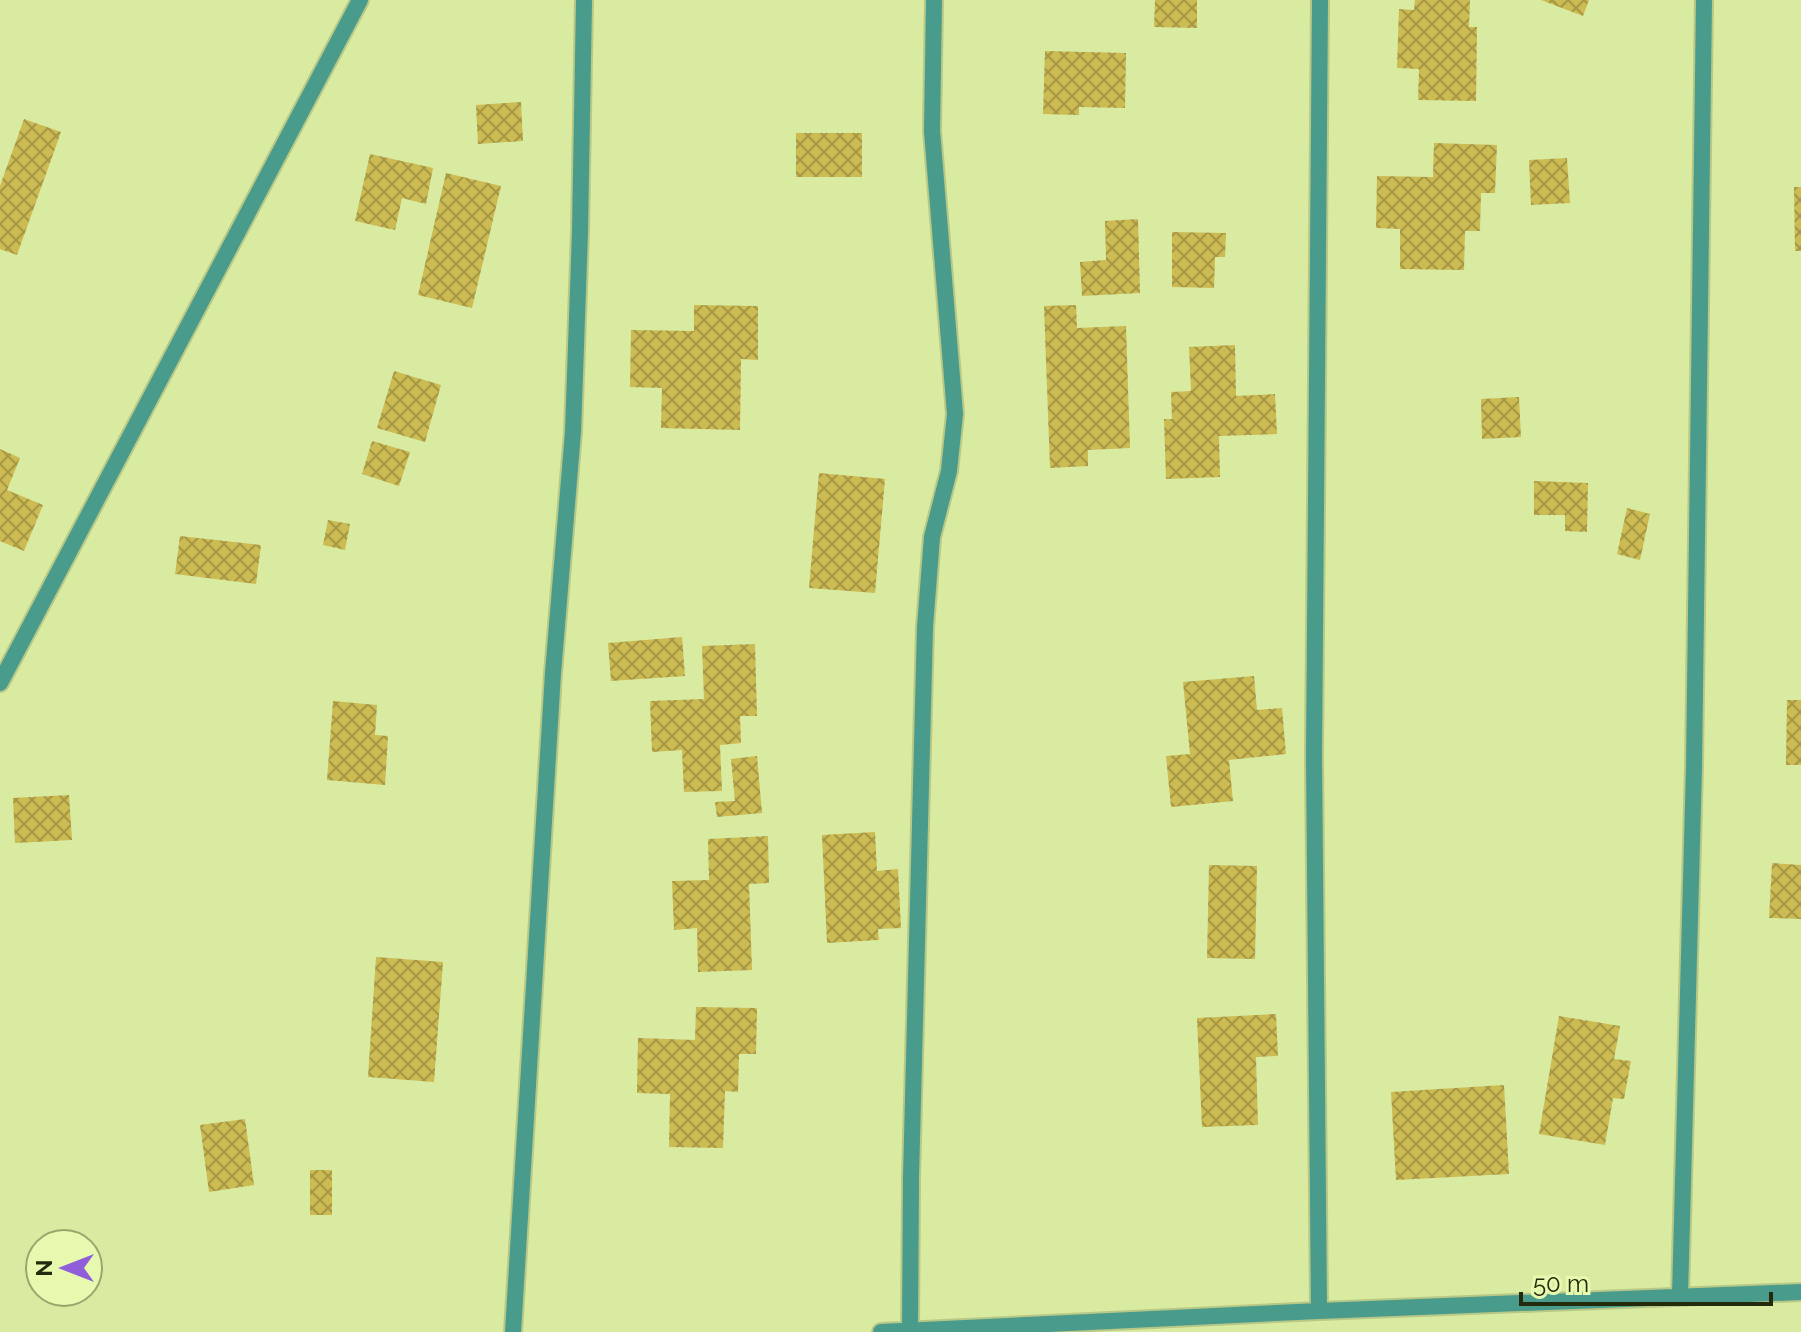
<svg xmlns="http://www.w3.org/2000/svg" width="1801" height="1332" viewBox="0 0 1801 1332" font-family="Raleway,sans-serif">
  <defs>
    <pattern id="building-cross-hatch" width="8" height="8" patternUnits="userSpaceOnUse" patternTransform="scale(2)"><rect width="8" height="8" fill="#ccba53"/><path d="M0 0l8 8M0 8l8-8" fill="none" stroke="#a59743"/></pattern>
  </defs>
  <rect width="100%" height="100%" fill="#d9eba1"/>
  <path fill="url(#building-cross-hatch)" d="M1155,0H1197V28L1154,27Z
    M1415,0H1470L1469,27H1477L1476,101L1418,100L1419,69L1397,68L1399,9L1414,10Z
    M1541,0H1589L1583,16Z
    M1045,51L1126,53L1125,108L1079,107V115L1043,114Z
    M521,102L523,141L478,144L476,105Z
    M24,119L61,132L17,255L0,249V186Z
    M796,133H862V177H796Z
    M1434,143L1497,145L1495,193H1481L1480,231H1465L1464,270L1400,269V229L1376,228L1377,176L1433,177Z
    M370,154L433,168L426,204L402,198L395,230L355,221Z
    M1567,158L1570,203L1531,205L1529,160Z
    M446,173L501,186L472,308L418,295Z
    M1794,187H1801V251H1795Z
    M1138,219L1140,293L1082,296L1080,262L1106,260L1105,221Z
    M1172,232L1226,233L1225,257H1215L1214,288L1172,287Z
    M694,305L758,306V360L741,359L740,430L661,428L662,388L630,387L631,330L694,331Z
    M1076,305L1077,328L1126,326L1130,448L1088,450V466L1050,468L1044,306Z
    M1235,345L1236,396L1275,394L1277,434L1219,436L1220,477L1166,479L1164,419H1172L1171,392L1191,391L1189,347Z
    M394,371L441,385L425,442L377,428Z
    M1519,397L1521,437L1482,439L1481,399Z
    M372,441L410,452L399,486L362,474Z
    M0,449L20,458L7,490L43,505L24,551L0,541Z
    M819,473L885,479L875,593L809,588Z
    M1534,481L1588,483L1587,532L1565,531V515H1534Z
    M1627,508L1650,514L1640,560L1617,554Z
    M328,520L350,524L345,550L323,545Z
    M180,536L261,545L256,584L175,574Z
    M682,637L685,676L611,681L608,643Z
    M755,644L757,716H740L741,743L720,745L722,791L684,792L682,750L652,752L650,701L704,699L702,646Z
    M1254,676L1257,710L1282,708L1286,754L1229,760L1233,801L1171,807L1166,756L1190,754L1183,682Z
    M1787,700H1801V765H1786Z
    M333,701L377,705L375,735L388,736L385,785L327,780Z
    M757,756L762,813L717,817L715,802L735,801L731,759Z
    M69,795L72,840L15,843L13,798Z
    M875,832L877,871L898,869L901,928L878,929L879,940L827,943L822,835Z
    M768,836L769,883L749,884L752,970L698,972L697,928L674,930L672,881L709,880L708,839Z
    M1772,863L1801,865V919L1769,918Z
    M1209,865L1257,866L1255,959L1207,958Z
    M376,957L443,962L434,1082L368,1077Z
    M696,1007L757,1008L756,1054H739L738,1092L725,1091L723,1148L669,1147L670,1094L637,1093L638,1038L695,1040Z
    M1276,1014L1278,1056L1256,1057L1258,1125L1202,1127L1197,1018Z
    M1559,1016L1620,1026L1614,1059L1631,1061L1624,1099L1613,1098L1605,1145L1539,1134Z
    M1504,1085L1509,1174L1396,1180L1391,1092Z
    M245,1119L254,1185L209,1192L200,1125Z
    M310,1170H332V1215H310Z"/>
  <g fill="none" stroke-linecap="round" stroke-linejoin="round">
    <g stroke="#b8c886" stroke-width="20">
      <path id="street" d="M0,683L360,0
        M1680,1296L1694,767L1704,0
        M1319,1311L1314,756L1320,0
        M910,1331L911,1178L925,627L932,537L949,471L955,414L932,131L934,0
        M513,1332L553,673L573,432L580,232L584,0
        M881,1332L1319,1311L1801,1292"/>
    </g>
    <use href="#street" stroke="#499b8b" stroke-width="16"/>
  </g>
  <g transform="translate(64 1268) rotate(270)"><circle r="38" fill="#e6f9ae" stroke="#98a66d" stroke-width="2"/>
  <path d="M0-6L14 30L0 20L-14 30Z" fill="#8f5ed8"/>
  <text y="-12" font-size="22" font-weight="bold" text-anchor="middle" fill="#242a0c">N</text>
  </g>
  <path d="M1521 1292v12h250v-12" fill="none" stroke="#242a0c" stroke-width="4"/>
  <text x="1533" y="1292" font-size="24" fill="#242a0c" stroke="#e6f9ae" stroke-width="6" paint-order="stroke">50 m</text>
</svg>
